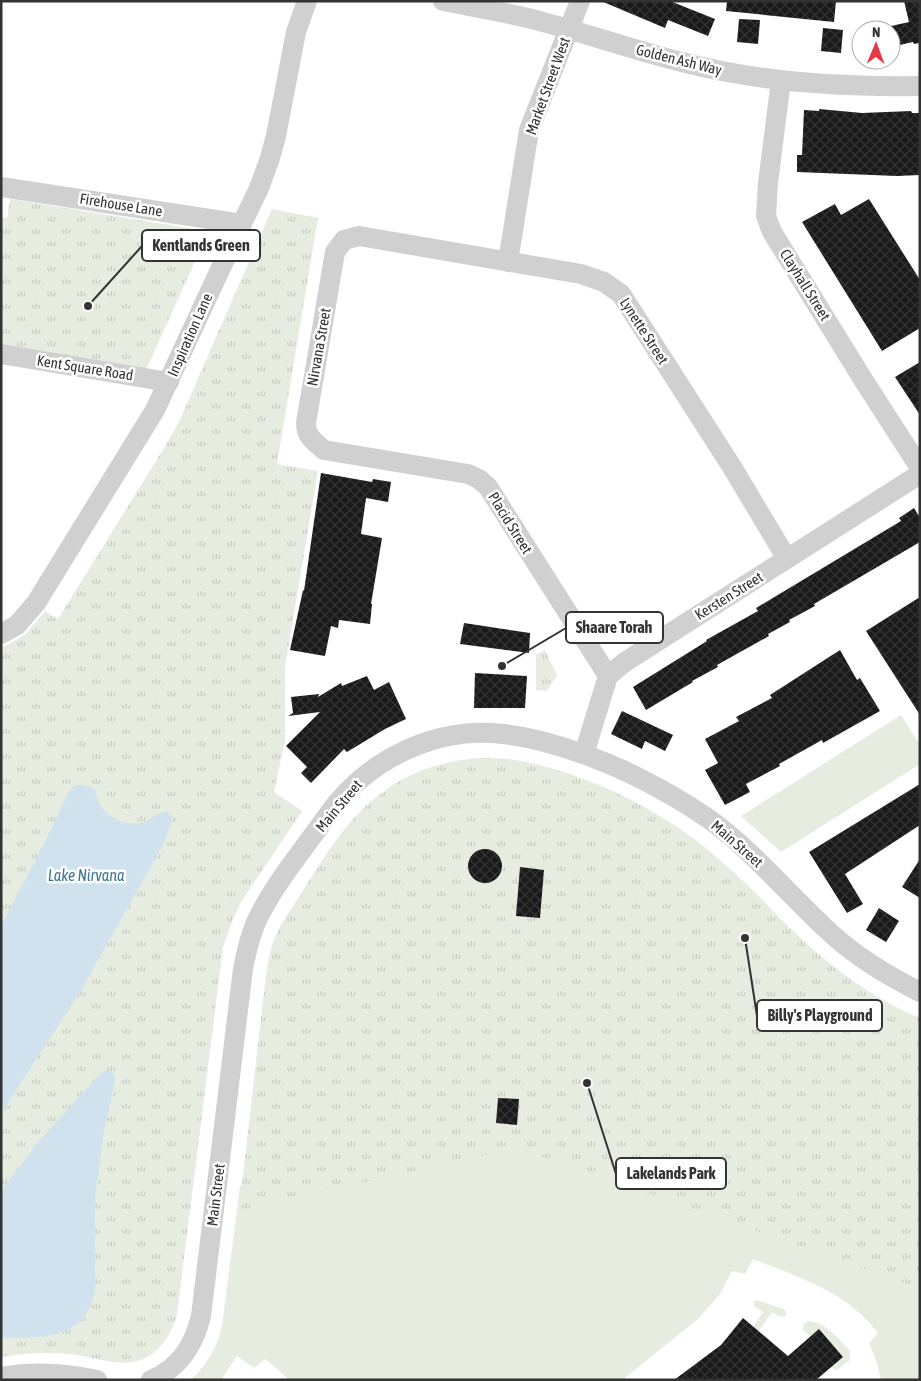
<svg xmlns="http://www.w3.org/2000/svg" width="921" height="1381" viewBox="0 0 921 1381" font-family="'Asap Condensed',sans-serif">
  <defs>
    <pattern id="park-tufts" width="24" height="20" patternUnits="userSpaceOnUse" patternTransform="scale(1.25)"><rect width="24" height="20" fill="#e6ecdf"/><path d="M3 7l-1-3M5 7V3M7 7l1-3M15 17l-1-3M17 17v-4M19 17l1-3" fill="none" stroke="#c6cbc0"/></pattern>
    <pattern id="building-cross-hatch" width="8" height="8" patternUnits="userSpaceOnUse" patternTransform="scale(1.25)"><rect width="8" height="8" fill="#1a1a1a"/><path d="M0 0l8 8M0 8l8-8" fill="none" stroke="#333"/></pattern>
  </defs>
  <rect width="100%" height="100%" fill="#fff"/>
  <path fill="#e6ecdf" d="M901,715L920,745V764L781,852L741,816Z
    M470,1130L920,1240V1380H881L876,1360L869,1343L878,1333C846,1291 800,1278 753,1259L745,1274L732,1271L720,1294L698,1319L622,1380H290L265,1359L254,1368L237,1356L221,1380H191C207,1364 217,1348 222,1326L240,1186Z
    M756,1300L784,1309L786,1312V1316L781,1317L772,1312L749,1345L694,1366L751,1330L763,1312L754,1306V1302Z
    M809,1321C825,1322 840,1340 850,1351V1360L837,1370L833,1369L812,1337L803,1330L804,1324Z"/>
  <path fill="url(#park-tufts)" d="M10,199L207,231L192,268L146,370L1,348V217L7,218Z
    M272,209L318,218L277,464L318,471L285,667V740L274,792L302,811L241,902L232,922L223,947L177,1314C170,1343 148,1367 116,1362C101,1361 86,1356 71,1354C47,1352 24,1353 1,1357V648L25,635L45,611L58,619L166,445L179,422Z
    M545,650L557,675L547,691L536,690V655Z
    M478,758C488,758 499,758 508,759C567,767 634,797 683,831C705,846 725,864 744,882C760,896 774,913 790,928C826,963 872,999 920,1018V1288L518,1148L239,1210L266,975C268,965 269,955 272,945C278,927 290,911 300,895C324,858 348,815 386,790C413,770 445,761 478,758Z"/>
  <path fill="#cfe2ee" d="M75,785H85L94,789C97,796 99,804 104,810C113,822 133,827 146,821C154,817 158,812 167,812L172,816L171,823L164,843L81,990L1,1114V926L47,838L68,793Z
    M108,1071L113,1073L115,1080L103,1138L95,1198V1288C87,1341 44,1337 1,1338V1191L39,1141L102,1072Z"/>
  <path fill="url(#building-cross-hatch)" d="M601,1H670L715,19L708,36L668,20L665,28Z
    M727,1H836L834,22L726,11Z
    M904,1H920V43L914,44L913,42L891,47V26L909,22Z
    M739,19L760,20L758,44L737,42Z
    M823,28L843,30L841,53L821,51Z
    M819,109L862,113L911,111L912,113H920V175L897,176L797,172V155H802L804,110L819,111Z
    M869,199L920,280V328L882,351L802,222L835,204L841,215Z
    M920,362V415L895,377Z
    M321,473L372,482L373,479L391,482L388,502L366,498L361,534L382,538L371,604H372L370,624L339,620L338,628L331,626L325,656L290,650L303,590L304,591Z
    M914,508L920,518V542L814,604L815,606L789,620L790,622L768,634L769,636L717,665L718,667L692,681L693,682L646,710L633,687L707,641L706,640L758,611L756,608L901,521L899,518Z
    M920,597V715L866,631Z
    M464,623L530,633L529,653L460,644Z
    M840,650L857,680L860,678L880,711L823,743L822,740L779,764L780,766L746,784L750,792L725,805L705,770L718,763L705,739L739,721L736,717L772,698L770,695Z
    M475,673L527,676L525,708H474Z
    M367,676L374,690L389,682L406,719L385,729L347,752L344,749L311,783L301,773L307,767L286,746L320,712L288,716L293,713L291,697L319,694L318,697L341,683L342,686Z
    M622,711L673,735L665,751L645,741L642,749L611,734Z
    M920,784V825L845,874L863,904L847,913L809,852Z
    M468 866a17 17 0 1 1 34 0a17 17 0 1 1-34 0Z
    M920,859V898L902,887Z
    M520,867L544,870L540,918L516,916Z
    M879,908L899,921L886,942L866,930Z
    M498,1098L519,1099L517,1125L496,1123Z
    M743,1318L788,1356L819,1329L843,1357L816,1380H674L721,1345Z"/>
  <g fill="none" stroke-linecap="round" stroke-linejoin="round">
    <path stroke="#d0d0d0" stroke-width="20" d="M443,1C473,7 503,12 532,19C597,36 661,60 727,72C790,84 855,87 920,86
      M781,80L768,183L766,216L772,232L864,381L920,468
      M1,187L242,224
      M508,262L529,130L580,1
      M1,354L169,382
      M1,634L17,625L36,603L155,410L218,274L259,188L270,158L276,136L296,32L307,1
      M608,676L488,487L479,479L468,474L324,450C314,441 306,437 306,423L335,252L344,240L359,236L581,274L604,282L621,294L732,467L787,559
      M584,754L608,676L625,662L920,474
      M1,1377C34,1371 65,1373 97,1380
      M151,1380C180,1368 194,1345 201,1316L243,969C246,953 250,937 256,922C274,884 303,850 327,816C366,760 435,726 503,734C545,739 587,754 625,771C654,785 683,801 709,819C756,853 792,899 835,937C860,959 890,977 920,992"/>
  </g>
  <g text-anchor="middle" stroke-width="5" stroke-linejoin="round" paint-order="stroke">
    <g font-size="15" fill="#333" stroke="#fff">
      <text transform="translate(679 60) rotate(14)" y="5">Golden Ash Way</text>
      <text transform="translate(548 86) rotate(-70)" y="5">Market Street West</text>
      <text transform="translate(121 205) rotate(9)" y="5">Firehouse Lane</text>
      <text transform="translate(805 285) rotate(58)" y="5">Clayhall Street</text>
      <text transform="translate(644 331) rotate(57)" y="5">Lynette Street</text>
      <text transform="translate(190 335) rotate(-66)" y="5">Inspiration Lane</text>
      <text transform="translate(319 347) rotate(-80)" y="5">Nirvana Street</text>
      <text transform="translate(85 368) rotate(9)" y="5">Kent Square Road</text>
      <text transform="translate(510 523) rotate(58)" y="5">Placid Street</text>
      <text transform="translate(729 596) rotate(-32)" y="5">Kersten Street</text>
      <text transform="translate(339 806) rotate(-50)" y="5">Main Street</text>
      <text transform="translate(737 844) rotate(41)" y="5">Main Street</text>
      <text transform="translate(216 1195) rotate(-83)" y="5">Main Street</text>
    </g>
    <g font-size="16" font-style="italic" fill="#3f7597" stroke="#fff">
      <text x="86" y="881">Lake Nirvana</text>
    </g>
  </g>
  <path fill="none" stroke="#333" stroke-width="2" d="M88 306L142 246M502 666L566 628M745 938L757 1016M587 1083L616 1174"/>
  <g fill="#333" stroke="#fff" stroke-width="2">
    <circle cx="88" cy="306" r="5"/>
    <circle cx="502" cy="666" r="5"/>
    <circle cx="745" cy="938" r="5"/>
    <circle cx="587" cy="1083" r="5"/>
  </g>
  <g fill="#fff" stroke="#333" stroke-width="2">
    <rect x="142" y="230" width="118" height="31" rx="5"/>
    <rect x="566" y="612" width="97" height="31" rx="5"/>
    <rect x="757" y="1000" width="125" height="31" rx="5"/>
    <rect x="616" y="1158" width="110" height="31" rx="5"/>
  </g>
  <g font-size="16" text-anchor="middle" font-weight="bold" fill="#333">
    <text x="201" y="251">Kentlands Green</text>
    <text x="614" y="633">Shaare Torah</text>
    <text x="820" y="1021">Billy's Playground</text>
    <text x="671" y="1179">Lakelands Park</text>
  </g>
  <rect width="921" height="1381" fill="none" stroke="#333333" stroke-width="5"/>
  <g transform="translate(876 45) rotate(1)"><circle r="24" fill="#ffffff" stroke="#adadad"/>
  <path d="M0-4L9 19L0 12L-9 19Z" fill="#e63946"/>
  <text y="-8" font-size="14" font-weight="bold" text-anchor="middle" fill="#333333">N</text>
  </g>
</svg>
